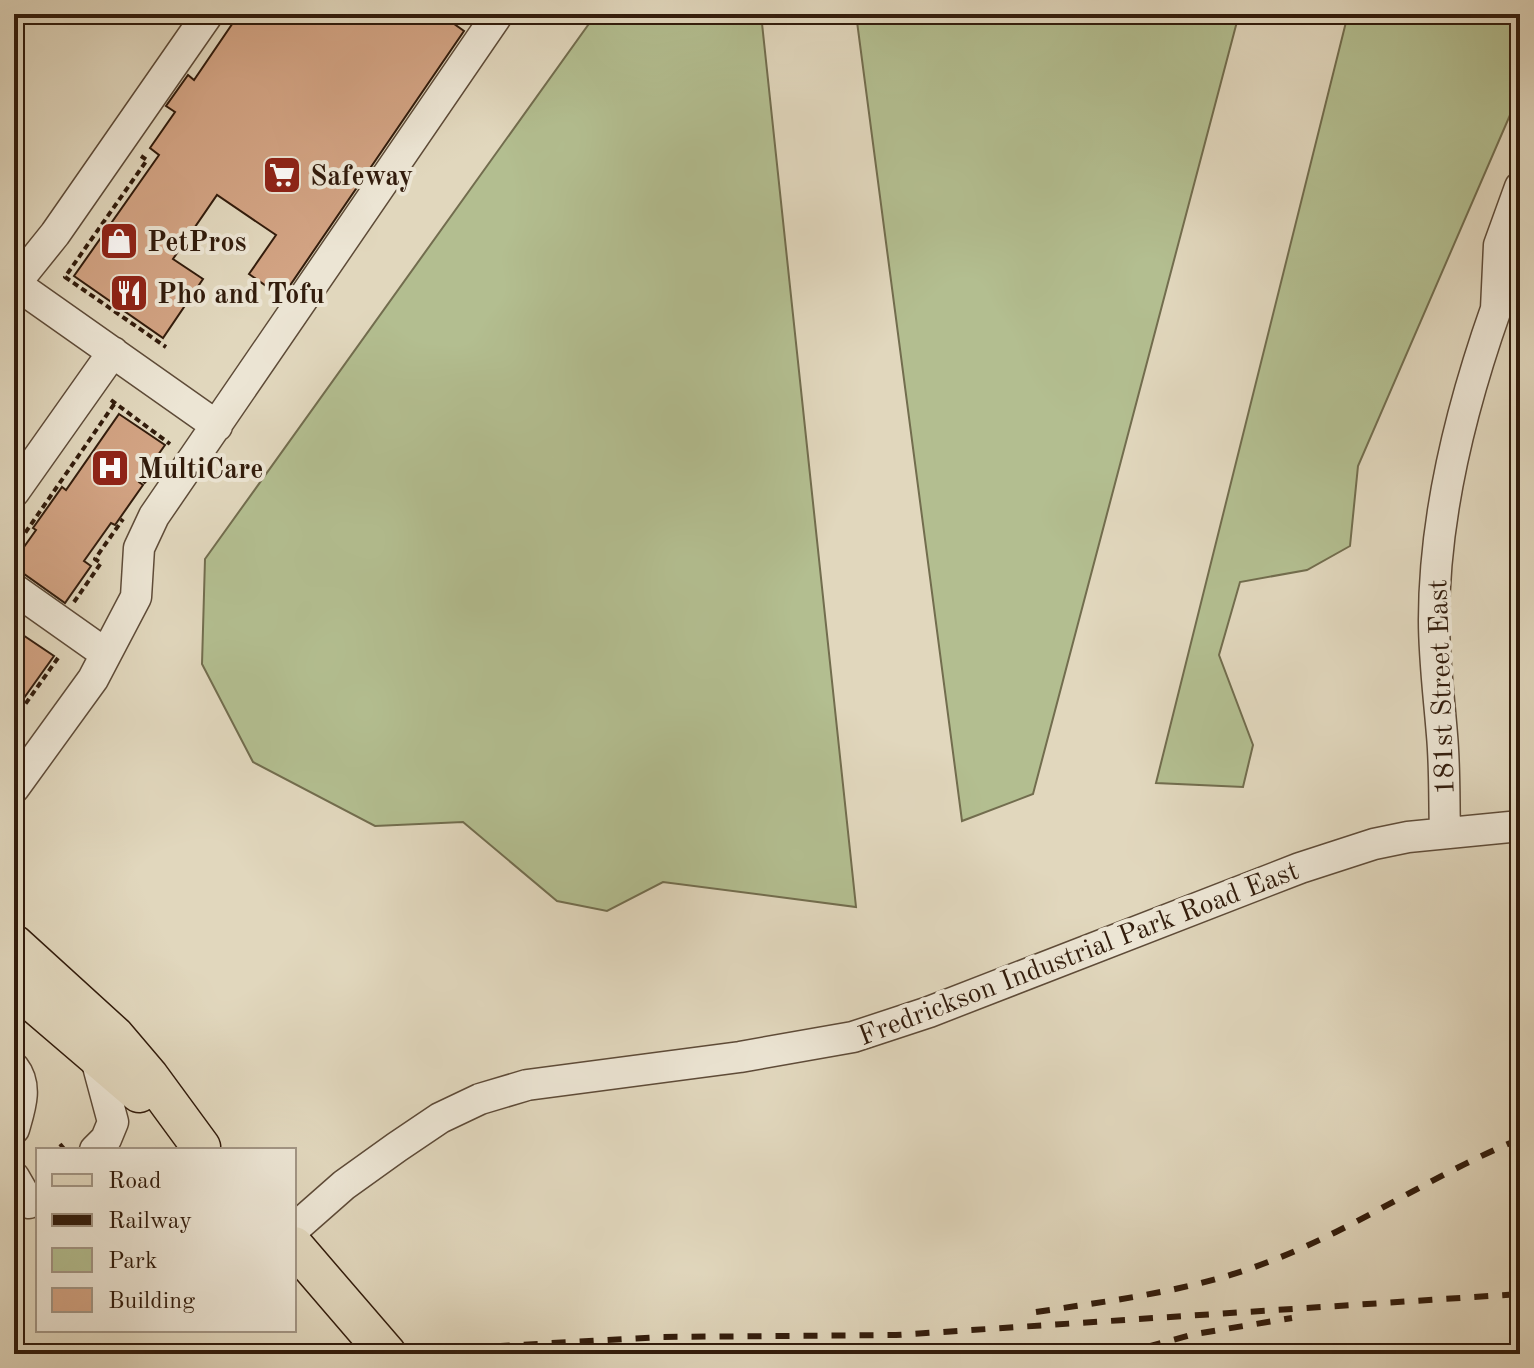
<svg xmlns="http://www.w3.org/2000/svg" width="1534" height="1368" viewBox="0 0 1534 1368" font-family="'Old Standard TT',serif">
  <rect width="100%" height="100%" fill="#e1d7bd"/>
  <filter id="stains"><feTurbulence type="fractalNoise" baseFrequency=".0025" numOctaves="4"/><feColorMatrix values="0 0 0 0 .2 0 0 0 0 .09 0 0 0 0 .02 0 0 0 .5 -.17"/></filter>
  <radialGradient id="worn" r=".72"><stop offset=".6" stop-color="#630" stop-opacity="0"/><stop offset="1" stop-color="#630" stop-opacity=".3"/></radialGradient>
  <path fill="#b3be90" stroke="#726d4e" stroke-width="2" d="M596,14H761L856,907L663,882L607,911L557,901L463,822L375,826L253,762L202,664L205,559Z
    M856,14H1239L1033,794L962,821Z
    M1348,14H1520V92L1358,466L1350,546L1307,570L1240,582L1219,655L1253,745L1243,787L1156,783Z"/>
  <path fill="#d2a383" stroke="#321c0c" stroke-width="2" d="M239,14H440L464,31L282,297L249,274L276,235L217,195L173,259L203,279L163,338L74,276L159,155L150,148L175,112L166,106L188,75L194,80Z
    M119,414L165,445L139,482L143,485L115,525L111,523L84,561L91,566L65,603L24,574L14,571V561L36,530L33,528L62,487L66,490Z
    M14,629L54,656L14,712Z"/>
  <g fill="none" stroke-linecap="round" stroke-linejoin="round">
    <g stroke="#5e4b38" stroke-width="33">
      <path id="minor" d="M1520,187L1499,245L1496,309L1520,267
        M14,283L217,426
        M14,285L55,234L208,14
        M14,492L113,352
        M14,589L106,654
        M14,788L93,679L136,597L139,548L154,516L498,14
        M1445,833C1444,801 1445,768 1442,735C1439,697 1434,659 1434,620C1434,514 1461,408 1496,309
        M14,1068C28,1086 20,1108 14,1129
        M95,1150L106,1139L113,1122L95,1055
        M14,1177L29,1203
        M294,1229L344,1185L397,1147L440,1118L480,1099L527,1085L740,1057L853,1037L929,1012L1300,868L1374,844L1408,837L1520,826"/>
    </g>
    <g stroke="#321c0c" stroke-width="41">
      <path id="major" d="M14,944L115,1036L149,1076L201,1147
        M14,986L139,1093
        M294,1246L387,1354"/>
    </g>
    <path stroke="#321c0c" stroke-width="4" stroke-dasharray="6 4" stroke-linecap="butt" d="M141,156L147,160L65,277L166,347
      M111,400L170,444
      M146,483L144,481L158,461
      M14,549L115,403
      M74,602L101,563L95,559L123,519
      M14,720L58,658
      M60,1144L65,1150"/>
    <use href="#minor" stroke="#ece5d4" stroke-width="30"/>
    <use href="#major" stroke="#e1d7bd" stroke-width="38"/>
    <path stroke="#321c0c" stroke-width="6" stroke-dasharray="14 14" stroke-linecap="butt" d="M1036,1312C1115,1300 1193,1291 1268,1262C1356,1229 1433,1174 1520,1139
      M356,1354L661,1337L896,1335L1520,1294
      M1120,1354L1195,1334L1292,1318"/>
  </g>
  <defs>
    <g id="supermarket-square" transform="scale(2)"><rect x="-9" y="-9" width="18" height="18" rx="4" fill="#8f2418" stroke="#ece5d4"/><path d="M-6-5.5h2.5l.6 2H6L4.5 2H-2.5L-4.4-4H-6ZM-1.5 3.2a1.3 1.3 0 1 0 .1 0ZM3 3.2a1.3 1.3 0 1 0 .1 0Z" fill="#fff"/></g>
    <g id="shop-square" transform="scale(2)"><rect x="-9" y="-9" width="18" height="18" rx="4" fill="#8f2418" stroke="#ece5d4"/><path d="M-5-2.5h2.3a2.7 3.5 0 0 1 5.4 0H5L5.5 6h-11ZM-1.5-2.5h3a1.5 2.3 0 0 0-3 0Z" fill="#fff"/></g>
    <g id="restaurant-square" transform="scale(2)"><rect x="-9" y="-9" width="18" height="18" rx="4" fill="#8f2418" stroke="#ece5d4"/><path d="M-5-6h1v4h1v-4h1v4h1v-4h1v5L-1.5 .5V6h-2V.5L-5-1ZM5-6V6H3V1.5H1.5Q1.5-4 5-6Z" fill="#fff"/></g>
    <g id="hospital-square" transform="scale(2)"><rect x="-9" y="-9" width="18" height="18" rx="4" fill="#8f2418" stroke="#ece5d4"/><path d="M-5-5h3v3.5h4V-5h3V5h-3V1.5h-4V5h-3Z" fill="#fff"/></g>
  </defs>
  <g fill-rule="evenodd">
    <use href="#supermarket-square" x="282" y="175"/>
    <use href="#shop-square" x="119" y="241"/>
    <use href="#restaurant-square" x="129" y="293"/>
    <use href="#hospital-square" x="110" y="468"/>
  </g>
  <g text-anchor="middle" stroke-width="8" stroke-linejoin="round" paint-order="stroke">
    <g font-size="28" font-weight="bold" fill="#321c0c" stroke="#ece5d4" text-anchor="start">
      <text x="310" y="185">Safeway</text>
      <text x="147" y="251">PetPros</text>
      <text x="157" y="303">Pho and Tofu</text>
      <text x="138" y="478">MultiCare</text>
    </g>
    <g font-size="28" fill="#321c0c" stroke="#ece5d4">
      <text transform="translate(1440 687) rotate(-92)" y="10">181st Street East</text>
      <text transform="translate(1078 952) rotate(-21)" y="10">Fredrickson Industrial Park Road East</text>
    </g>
  </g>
  <rect width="1534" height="1368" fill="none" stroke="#e1d7bd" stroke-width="48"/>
  <rect x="16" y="16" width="1502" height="1336" fill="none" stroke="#321c0c" stroke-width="4"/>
  <rect x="24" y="24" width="1486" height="1320" fill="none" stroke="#321c0c" stroke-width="2"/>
  <rect x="36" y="1148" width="260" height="184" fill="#ece5d4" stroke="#a29584" stroke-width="2"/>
  <rect x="52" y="1174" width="40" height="12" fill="#e1d7bd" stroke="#a29584" stroke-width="2"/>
  <text x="108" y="1188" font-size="24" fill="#321c0c">Road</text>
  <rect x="52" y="1214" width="40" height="12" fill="#321c0c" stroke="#a29584" stroke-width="2"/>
  <text x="108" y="1228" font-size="24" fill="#321c0c">Railway</text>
  <rect x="52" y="1248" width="40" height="24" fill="#b3be90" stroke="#a29584" stroke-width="2"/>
  <text x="108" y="1268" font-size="24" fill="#321c0c">Park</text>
  <rect x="52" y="1288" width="40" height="24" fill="#d2a383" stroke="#a29584" stroke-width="2"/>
  <text x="108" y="1308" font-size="24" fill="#321c0c">Building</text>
  <rect width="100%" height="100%" filter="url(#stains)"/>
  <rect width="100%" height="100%" fill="url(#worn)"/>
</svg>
